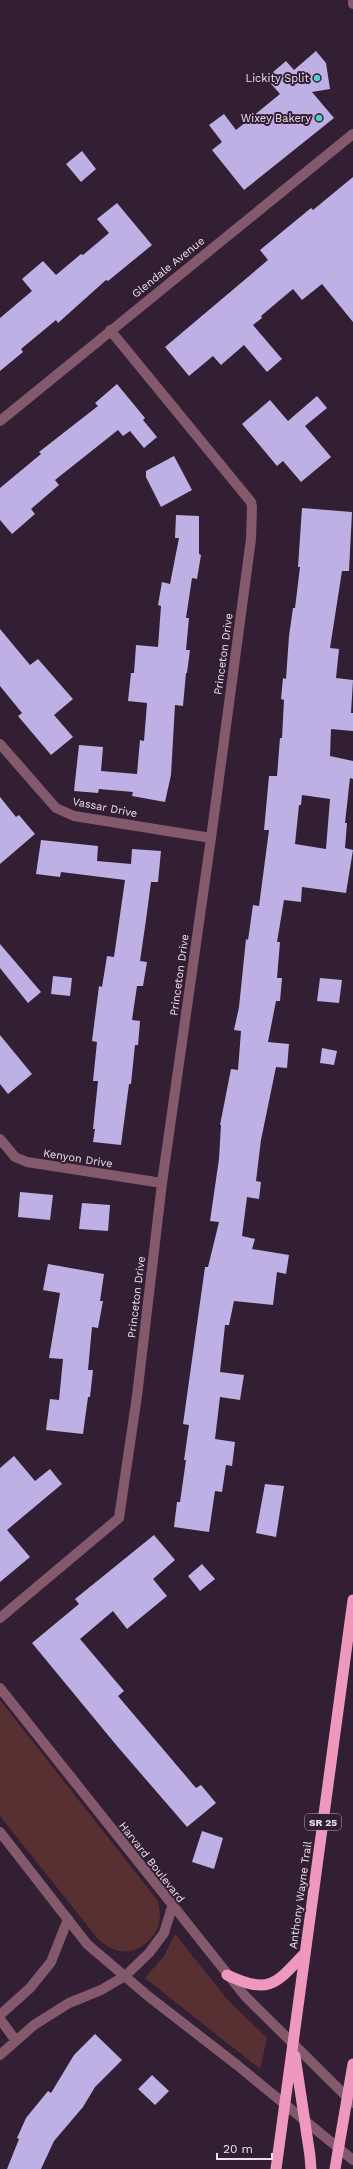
<svg xmlns="http://www.w3.org/2000/svg" width="353" height="2169" viewBox="0 0 353 2169" font-family="'Work Sans',sans-serif">
  <rect width="100%" height="100%" fill="#321f33"/>
  <path fill="#593031" d="M0,1700L158,1901C159,1907 161,1917 159,1923C154,1943 131,1959 111,1948C106,1946 102,1942 98,1939L0,1816Z
    M175,1934L227,1999L267,2038L260,2069L145,1978L164,1956Z"/>
  <path fill="#beafe4" fill-rule="evenodd" d="M316,51L326,63L330,89L312,92L334,118L244,190L212,150L222,142L209,125L224,114L236,130L280,94L266,78L286,61L294,70Z
    M82,151L96,169L81,182L66,164Z
    M353,177V322L322,284L302,300L293,289L261,316L262,318L253,325L282,359L267,372L244,345L221,365L213,356L189,376L165,347L268,260L260,250L311,208L313,210Z
    M117,203L152,245L108,281L106,280L58,323L56,320L21,349L23,352L0,371V318L32,291L22,279L43,261L56,275L81,254L83,255L109,233L97,219Z
    M117,384L145,418L143,420L157,437L144,448L130,431L123,436L118,430L55,480L59,485L31,509L35,514L12,534L0,520V488L41,454L39,452L98,406L95,403Z
    M317,396L327,408L305,426L331,457L301,482L283,461L277,466L242,424L270,400L288,421Z
    M174,456L192,490L161,507L146,477V471Z
    M302,508L352,512L349,571H342L330,648L339,649L336,678L353,680L351,713H353V731L331,729L330,756L353,761V779L350,778L345,823H347L345,848L353,850L346,893L302,887L301,902L284,900L277,942H280L277,978H282L280,1001H276L268,1042L289,1044L287,1068L276,1067L261,1140L256,1181L261,1182L259,1199L247,1197L242,1236L255,1239L252,1249L289,1255L286,1274L277,1272L273,1305L234,1301L229,1325H225L220,1372L244,1375L240,1400L220,1397L215,1439L235,1442L232,1466L226,1465L222,1492L215,1491L209,1532L174,1527L177,1502H180L186,1460H184L189,1425L183,1424L205,1267H208L219,1222L210,1221L219,1159L221,1125H220L231,1069L238,1070L241,1031L234,1030L239,1007L246,939L248,940L253,905L259,906L269,830H264L269,776H277L280,738H282L284,700L281,699L283,678L286,679L289,636L293,608H295L300,567H298ZM302,795L330,799L326,849L295,844L299,805H301Z
    M176,515L199,516V554L201,555L197,579L192,578L186,618H189L186,650H190L187,673H186L183,706L175,705L171,775L165,802L132,796L133,792L99,789L98,793L74,791L79,745L103,747L101,771L137,774L140,740L144,741L147,703L128,701L131,673H134L136,645L158,647L161,606L158,605L162,582L170,584L179,538H175Z
    M0,629L30,665L38,659L73,699L54,715L73,737L51,755L18,716L22,713L0,686Z
    M0,797L16,817L19,815L35,834L0,864Z
    M41,840L98,846L97,861L131,864L132,849L161,851L158,882H151L146,920L140,961L147,962L143,986H137L132,1020L140,1021L138,1045H135L131,1084H129L121,1145L93,1142L95,1129H93L98,1081H93L97,1042L92,1041L99,986L102,987L107,956L114,957L125,880L61,872L60,877L36,874Z
    M0,944L41,992L28,1003L0,968Z
    M53,976L72,978L70,996L51,994Z
    M320,978L342,980L339,1003L317,1001Z
    M0,1035L32,1074L8,1094L0,1084Z
    M322,1048L337,1051L334,1065L320,1063Z
    M20,1192L53,1195L50,1220L18,1217Z
    M82,1203L110,1205L108,1231L79,1229Z
    M48,1264L104,1274L100,1301H103L98,1328L92,1327L88,1370H93L90,1397H88L83,1434L46,1430L50,1399L59,1400L63,1359L49,1358L60,1293L43,1290Z
    M14,1456L35,1481L50,1469L62,1484L7,1530L30,1557L0,1582V1468Z
    M265,1484L284,1486L276,1537L256,1533Z
    M154,1535L175,1560L153,1579L167,1596L127,1629L113,1611L80,1639L124,1691L118,1696L196,1788L201,1785L216,1803L187,1827L117,1746L32,1643L79,1604L75,1599Z
    M202,1564L215,1579L200,1591L188,1576Z
    M202,1831L223,1838L214,1869L192,1862Z
    M95,2034L122,2060L95,2087L83,2107L54,2141L41,2169H7L19,2139L17,2138L26,2118L48,2091L51,2093L74,2055Z
    M152,2075L169,2091L155,2105L138,2089Z"/>
  <g fill="none" stroke-linecap="round" stroke-linejoin="round">
    <path stroke="#84596c" stroke-width="10" d="M353,0V4
      M0,744L56,808L74,816L211,838
      M0,1139L15,1157L27,1162L162,1183
      M0,1618L119,1518L137,1396L162,1183L211,838L251,539L252,507L251,502L110,330
      M0,2015L30,1988L51,1962L68,1919
      M0,2019L16,2041
      M0,2055L34,2025L69,2003L101,1990L125,1976L149,1953L164,1933L172,1907"/>
    <path stroke="#84596c" stroke-width="10" d="M0,421L353,134
      M0,1688L245,1996L353,2103
      M0,1832L87,1944L148,1996L237,2065L353,2160"/>
    <path stroke="#ee98be" stroke-width="11" d="M227,1975C269,1995 276,1984 305,1953
      M295,2056L310,2156L311,2169
      M276,2169L353,1600
      M335,2169L353,2064"/>
  </g>
  <g fill="#55cec6" stroke="#321f33" stroke-width="1.5">
    <circle cx="317" cy="78" r="4"/>
    <circle cx="319" cy="118" r="4"/>
  </g>
  <g text-anchor="middle" stroke-width="4" stroke-linejoin="round" paint-order="stroke">
    <rect fill="#321f33" stroke="#b5a6b5" stroke-width="1" x="305" y="1814" width="36" height="16" rx="3"/>
    <g font-size="10" font-weight="bold" fill="#ede0ed">
      <text x="323" y="1826">SR 25</text>
    </g>
    <g font-size="11" fill="#ede0ed" stroke="#321f33" text-anchor="end">
      <text x="309" y="82">Lickity Split</text>
      <text x="311" y="122">Wixey Bakery</text>
    </g>
    <g font-size="11" fill="#ede0ed" stroke="#321f33">
      <text transform="translate(168 267) rotate(-39)" y="4">Glendale Avenue</text>
      <text transform="translate(223 654) rotate(-82)" y="4">Princeton Drive</text>
      <text transform="translate(105 807) rotate(11)" y="4">Vassar Drive</text>
      <text transform="translate(179 975) rotate(-82)" y="4">Princeton Drive</text>
      <text transform="translate(78 1158) rotate(9)" y="4">Kenyon Drive</text>
      <text transform="translate(136 1297) rotate(-83)" y="4">Princeton Drive</text>
      <text transform="translate(152 1862) rotate(52)" y="4">Harvard Boulevard</text>
      <text transform="translate(300 1895) rotate(-82)" y="4">Anthony Wayne Trail</text>
    </g>
  </g>
  <path d="M217 2153v6h55v-6" fill="none" stroke="#ede0ed" stroke-width="2"/>
  <text x="223" y="2153" font-size="12" fill="#ede0ed" stroke="#321f33" stroke-width="3" paint-order="stroke">20 m</text>
</svg>
